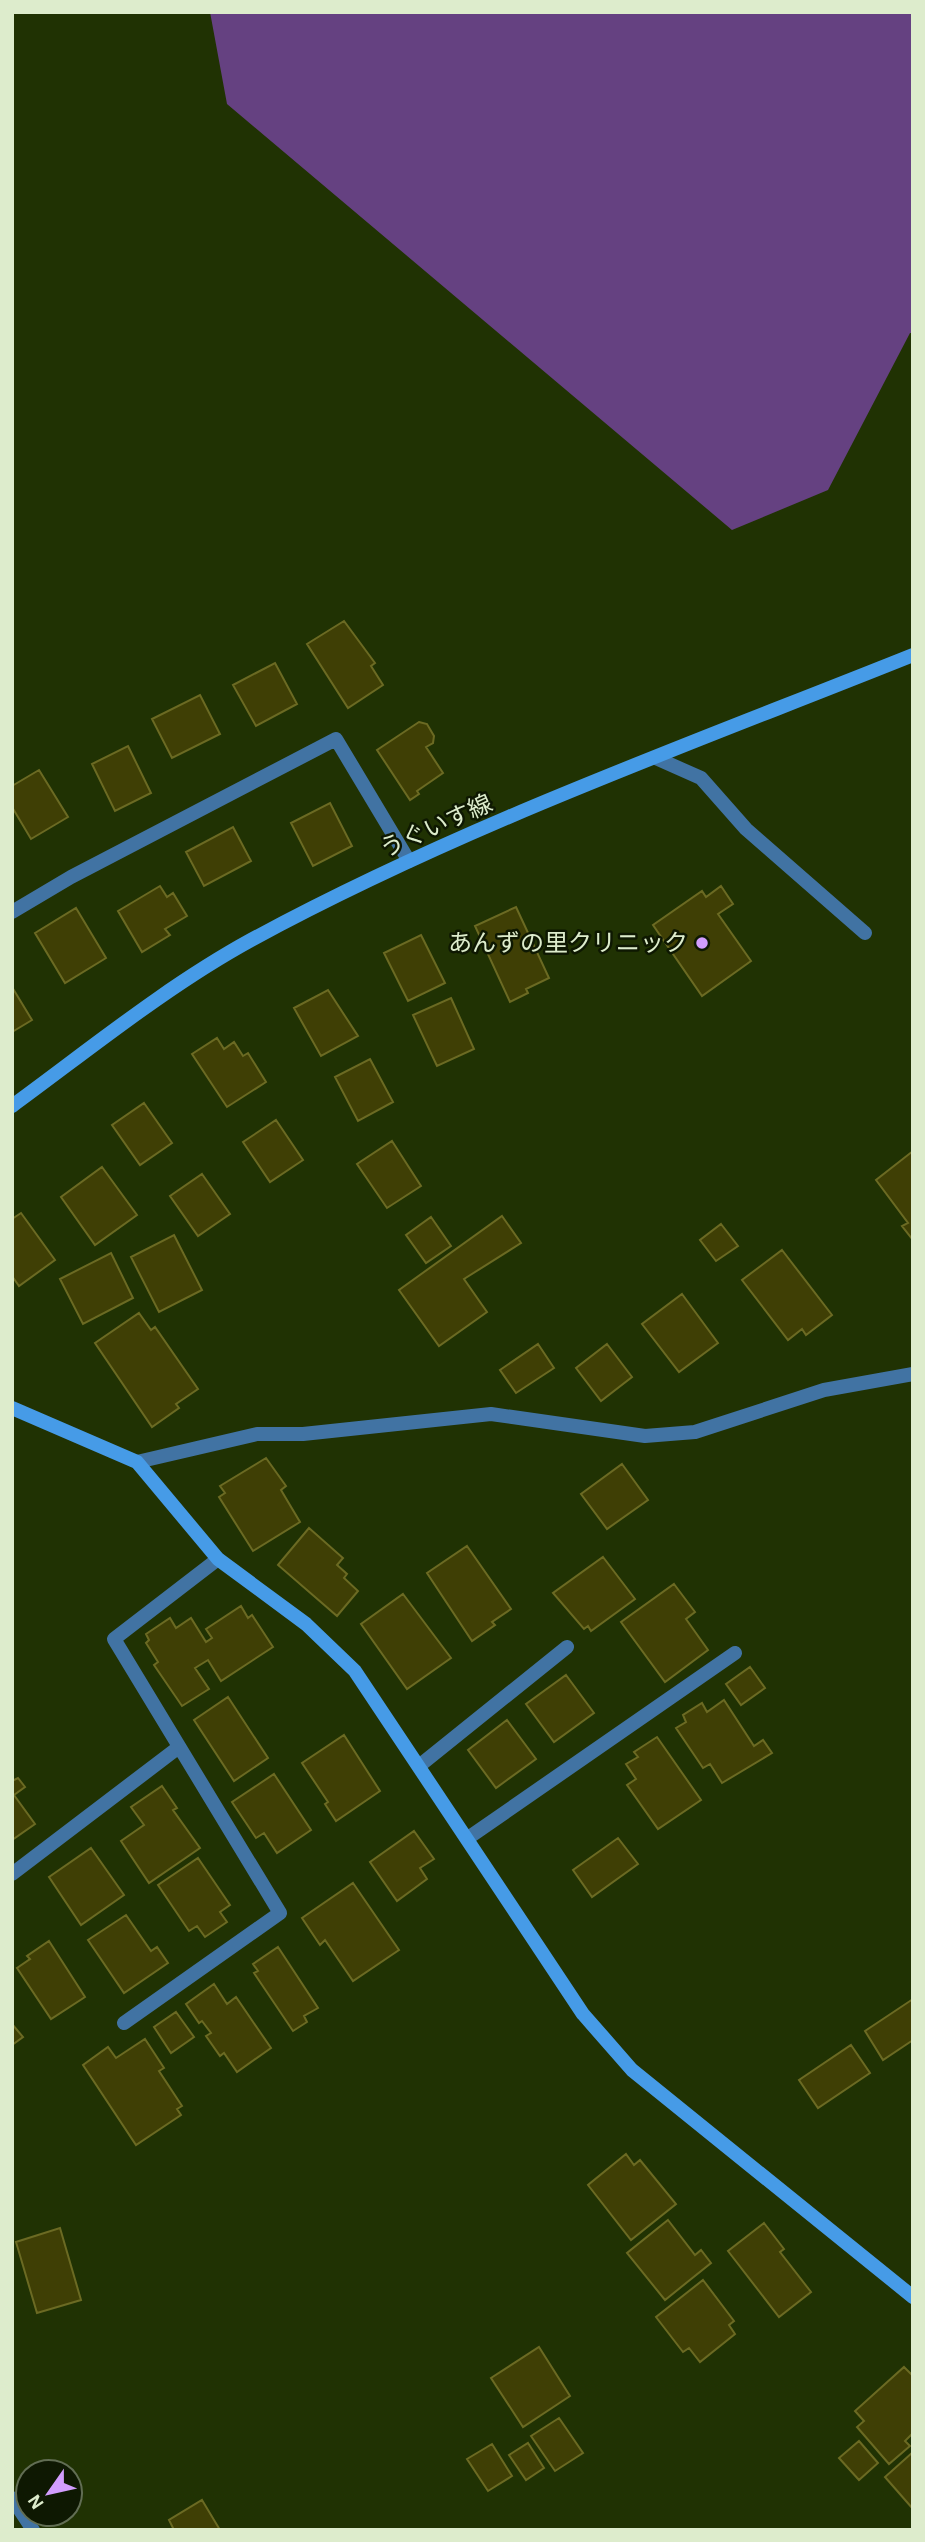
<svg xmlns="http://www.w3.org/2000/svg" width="925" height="2542" viewBox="0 0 925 2542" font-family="'Alegreya Sans','Noto Sans JP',sans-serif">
  <rect width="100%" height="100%" fill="#203203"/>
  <path fill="#654181" d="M210,12H913V333H910L828,490L732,530L227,104Z"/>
  <path fill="#3f3f05" stroke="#6b6a23" stroke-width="2" d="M344,621L375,663L371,666L383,685L348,708L307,644Z
    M275,663L297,704L256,726L233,685Z
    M200,695L220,734L172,758L152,719Z
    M419,722L427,724L434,736L433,743L426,747L443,773L417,791L419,794L410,800L377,750Z
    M128,746L151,793L115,811L92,764Z
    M39,770L68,817L31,839L12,807V786Z
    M330,803L352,846L313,866L291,823Z
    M233,827L251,861L204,886L186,852Z
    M160,886L167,897L173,893L187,916L165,929L170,935L142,952L118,911Z
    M721,886L733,904L718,914L751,961L702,996L653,925L702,891L706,897Z
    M516,907L549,978L526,989L528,993L510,1002L475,926Z
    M76,908L106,958L65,983L35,933Z
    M421,935L445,983L408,1001L384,953Z
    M12,987L32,1020L12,1032Z
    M328,990L358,1036L321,1056L294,1008Z
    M451,998L474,1049L437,1066L413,1015Z
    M217,1038L224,1049L234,1042L243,1056L248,1053L266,1082L227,1107L192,1054Z
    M370,1059L393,1102L358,1121L335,1077Z
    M144,1103L172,1143L140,1165L112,1125Z
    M276,1120L303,1160L270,1182L243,1142Z
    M392,1141L421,1186L387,1208L357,1164Z
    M913,1151V1240L902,1226L908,1223L876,1180Z
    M102,1167L137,1215L95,1245L61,1197Z
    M202,1174L230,1214L198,1236L170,1196Z
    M21,1213L55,1260L19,1286L12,1276V1219Z
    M502,1216L521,1243L464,1279L487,1312L439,1346L399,1290Z
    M431,1217L451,1246L426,1263L406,1235Z
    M721,1224L738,1246L716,1261L700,1240Z
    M174,1235L202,1290L159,1312L131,1257Z
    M782,1250L832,1315L806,1335L802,1329L788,1340L742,1280Z
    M111,1253L133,1298L83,1324L60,1279Z
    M682,1294L718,1343L679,1372L642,1324Z
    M139,1313L151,1330L155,1327L198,1389L176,1404L179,1408L152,1427L95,1343Z
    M538,1344L554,1368L516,1393L500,1370Z
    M607,1344L632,1377L601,1401L576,1368Z
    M266,1458L286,1486L281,1490L300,1522L253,1551L219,1497L225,1493L220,1486Z
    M622,1464L648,1500L607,1529L581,1494Z
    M309,1528L343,1558L337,1565L347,1574L344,1578L358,1591L337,1616L278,1565Z
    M467,1546L511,1609L492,1622L495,1625L472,1641L427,1573Z
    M603,1557L635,1599L591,1631L588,1626L584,1629L553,1593Z
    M674,1584L695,1612L686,1619L708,1650L665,1682L621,1622Z
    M403,1594L451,1658L407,1689L361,1624Z
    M241,1606L248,1618L252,1615L273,1647L221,1681L208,1660L195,1668L209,1689L182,1706L154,1665L158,1662L146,1643L149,1640L146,1634L170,1618L176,1628L191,1618L206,1642L212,1638L206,1629Z
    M750,1667L765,1688L741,1705L726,1684Z
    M566,1675L594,1713L554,1742L526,1704Z
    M228,1697L268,1758L234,1781L194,1720Z
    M724,1700L754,1746L763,1740L772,1753L722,1783L710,1764L703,1768L676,1728L686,1722L683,1715L702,1703L707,1712Z
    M507,1720L536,1759L496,1788L468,1750Z
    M344,1735L380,1791L336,1821L325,1804L328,1802L302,1763Z
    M657,1737L701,1800L658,1829L627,1785L636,1779L626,1764L638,1757L634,1752Z
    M274,1774L311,1830L277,1853L264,1833L256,1838L232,1802Z
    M18,1778L25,1787L14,1795L35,1824L12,1840V1781Z
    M162,1786L177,1808L173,1810L200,1848L149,1883L121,1841L144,1825L131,1807Z
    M414,1831L434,1859L420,1868L427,1879L397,1901L370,1862Z
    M618,1838L638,1864L592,1897L573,1870Z
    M91,1848L124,1895L81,1925L49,1877Z
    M198,1858L230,1905L220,1912L227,1922L205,1937L197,1926L189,1931L158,1885Z
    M353,1883L399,1950L353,1981L325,1940L320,1945L302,1918Z
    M126,1915L151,1951L157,1947L168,1963L124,1993L88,1940Z
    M49,1941L85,1997L51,2019L17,1968L30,1959L27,1956Z
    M278,1947L318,2008L304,2016L307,2022L293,2031L254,1973L258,1971L253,1964Z
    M214,1984L227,2004L236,1997L271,2048L237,2072L224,2053L220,2056L206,2036L211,2033L202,2021L199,2023L186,2004Z
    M913,1999V2040L883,2060L865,2031Z
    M176,2012L194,2037L171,2053L154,2027Z
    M12,2024L23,2037L12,2045Z
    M145,2039L164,2068L159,2071L182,2106L177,2109L181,2115L136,2145L83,2065L108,2047L116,2058Z
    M851,2045L870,2073L818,2108L799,2080Z
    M626,2154L634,2165L640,2160L676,2204L631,2240L588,2185Z
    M668,2220L695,2255L701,2250L711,2263L665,2300L627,2253Z
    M764,2223L784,2249L780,2252L811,2292L779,2317L728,2251Z
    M60,2228L81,2300L37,2313L16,2242Z
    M703,2280L734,2321L729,2325L735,2334L700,2362L689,2348L683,2352L656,2317Z
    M539,2347L570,2396L523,2427L491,2378Z
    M904,2367L913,2376V2433L905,2441L910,2446L889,2464L857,2427L864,2421L855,2411Z
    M559,2418L583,2453L555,2471L531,2436Z
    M859,2441L878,2463L859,2480L839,2458Z
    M528,2443L544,2468L526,2480L509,2455Z
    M492,2444L512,2476L488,2491L467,2459Z
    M913,2452V2509L885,2477Z
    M202,2500L220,2530H174L169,2520Z"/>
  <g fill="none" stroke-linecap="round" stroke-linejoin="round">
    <path stroke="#4173a3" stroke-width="14" d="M656,758L701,778L746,829L865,933
      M12,912L71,877L336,739L409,861
      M137,1462L257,1434H303L491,1414L645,1436L695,1432L824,1390L913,1374
      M419,1766L567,1647
      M468,1838L735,1653
      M12,1874L179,1747
      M124,2023L280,1913L114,1639L218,1559
      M12,2498L33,2530"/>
    <path stroke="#469be7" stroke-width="14" d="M12,1106C90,1049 167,986 251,940C461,826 691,744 913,655
      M12,1408L137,1462L218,1559L306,1624L355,1671L583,2014L632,2070L913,2297"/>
  </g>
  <circle fill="#d29dfd" stroke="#0e1802" stroke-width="2.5" cx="702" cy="943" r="7"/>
  <g text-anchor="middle" stroke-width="5" stroke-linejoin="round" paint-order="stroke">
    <g font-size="24" fill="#ddeccc" stroke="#0e1802">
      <text transform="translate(436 826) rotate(-24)" y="8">うぐいす線</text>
    </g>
    <g font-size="24" fill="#ddeccc" stroke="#0e1802" text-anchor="end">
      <text x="688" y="951">あんずの里クリニック</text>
    </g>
  </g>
  <rect width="925" height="2542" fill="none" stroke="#ddeccc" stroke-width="28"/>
  <g transform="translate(49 2493) rotate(236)"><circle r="33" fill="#0e1802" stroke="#616d53" stroke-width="2"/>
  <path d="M0-5L12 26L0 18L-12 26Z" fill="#d29dfd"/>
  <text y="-10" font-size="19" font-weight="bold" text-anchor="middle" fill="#ddeccc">N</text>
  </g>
</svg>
